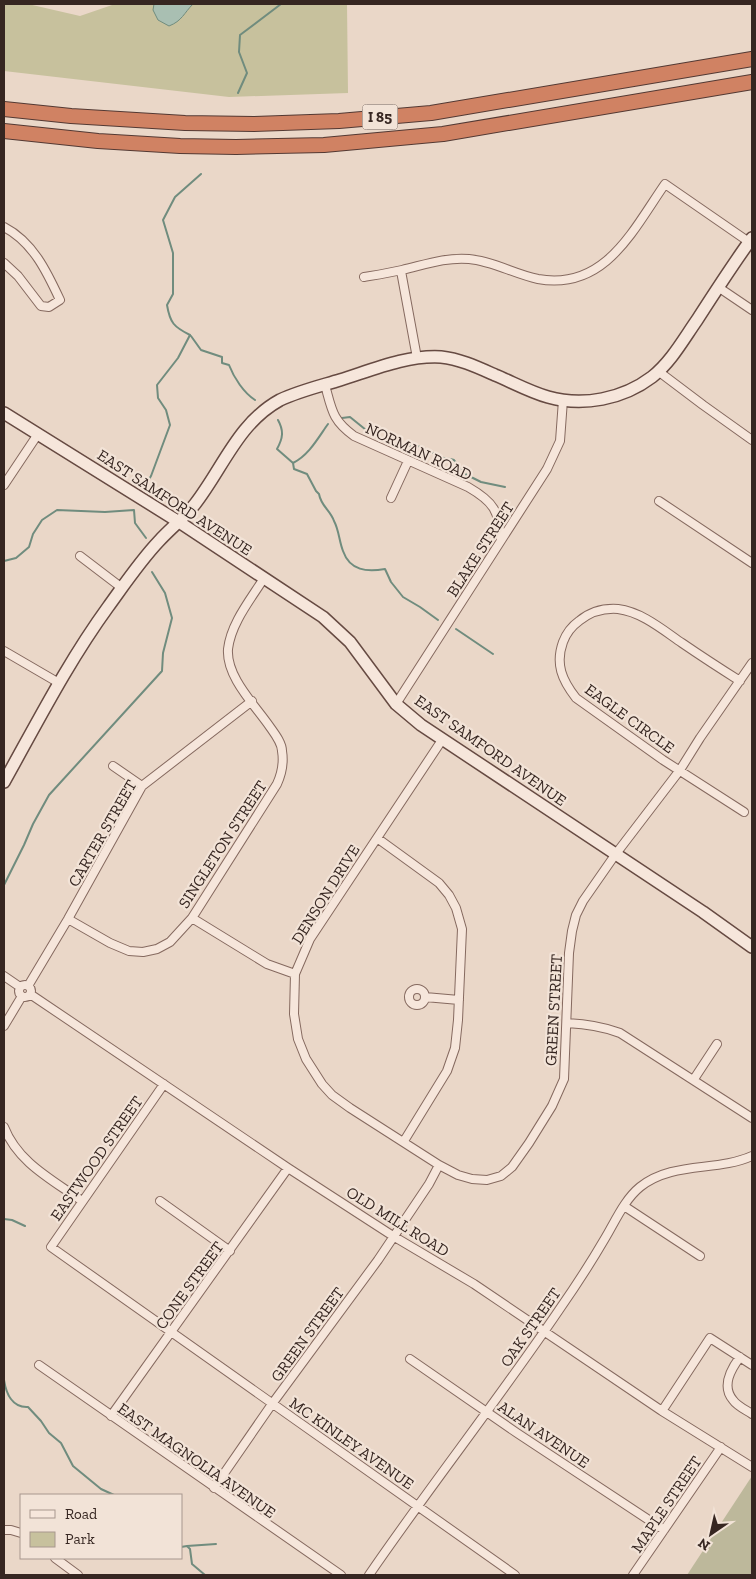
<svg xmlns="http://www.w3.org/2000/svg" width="756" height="1579" viewBox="0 0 756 1579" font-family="'Zilla Slab',serif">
  <rect width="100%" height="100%" fill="#ead7c8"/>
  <path fill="#c7c19d" d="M4,4H28L80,16L115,4H347L348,93L229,97L4,71Z"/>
  <path fill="#bdb89b" d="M752,1476V1575H687Z"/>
  <path fill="#a9bfb2" stroke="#708c7e" d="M154,4H193C184,13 182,21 169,26L158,20L153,10Z"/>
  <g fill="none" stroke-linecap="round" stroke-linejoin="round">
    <path stroke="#708c7e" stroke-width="2" d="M238,93L247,73L239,52L240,35L281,4
      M191,336L201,350L222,357V363L229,365C234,378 244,393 255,400
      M342,418L350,417L371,434L401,449C418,441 424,449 439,456C443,459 449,458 454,460L465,474L481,482L505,487
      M278,420C284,431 283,438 277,449L293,463L294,469L307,474L316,491L319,494C321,506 330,510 334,521C339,530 339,541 343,551C350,571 367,572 385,569L391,582L403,597L420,607L438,620
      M293,463C309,455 318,438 328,424
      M143,489L151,476L170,425L166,410L158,398L157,385L178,358L190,335C174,327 170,323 167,305L173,294V253L163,220L175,197L201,174
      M4,561L16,558L29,547L33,534L42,520L57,510L105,512L134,510L135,523L146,538
      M456,629L493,654
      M4,885L24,845L33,824L49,795L162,671L163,653L172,618L165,593L152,572
      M4,1219L12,1220L25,1226
      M4,1303V1308
      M4,1380C6,1393 12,1408 28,1407L41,1421L49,1433L61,1443L73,1466L101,1489L114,1495
      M187,1546L216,1544
      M181,1547L187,1546L190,1549L192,1564L205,1575"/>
    <g stroke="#85695f" stroke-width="10">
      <path id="street" d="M4,227C33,242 47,272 60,300L49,307L41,306L18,276L4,263
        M401,271L417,358
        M364,277C376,275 389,273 402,270C424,265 445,257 469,259C493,261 514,274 538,279C605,291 633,230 665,184L749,242
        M718,287L752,310
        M658,371L703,405L752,440
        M325,385C332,410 332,420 354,436L468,487C494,502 499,511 501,540
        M4,485L38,434
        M391,498L408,461
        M659,501L752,563
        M80,556L122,588
        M4,651L59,683
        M740,681C721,669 701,656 682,643C663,630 642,612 618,609C604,608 590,612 579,621C572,626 566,634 563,642C555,664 562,680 576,698L663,760L744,812
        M396,704L547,469L560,441L563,400
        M442,740L310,939L295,974L294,1014L298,1039L306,1059L322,1084L332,1095L350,1108L439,1165L458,1175L472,1179L487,1180L501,1176L512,1167L529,1143L552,1106L564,1079L569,953L572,931L576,915L583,901L615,855L680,770L700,738L752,663
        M113,766L142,786
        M377,838L439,883L449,895L456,908L462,929L458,1020L455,1048L447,1071L404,1141
        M192,918L267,964L295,974
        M68,919L110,943L129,951L143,952L157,949L170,942L192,918L277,784C282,773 284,763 282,751C282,743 275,734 270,727C255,705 226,677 228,649C231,623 251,599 264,578
        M4,976L20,987
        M19 991a6 6 0 1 1 12 0a6 6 0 1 1-12 0Z
        M28,986L68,919L142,786L252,701
        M409 997a8 8 0 1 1 16 0a8 8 0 1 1-16 0Z
        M30,994L288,1168L393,1236L474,1284L662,1411L752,1467
        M425,997L459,1000
        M567,1023C586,1024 602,1026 620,1033L752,1118
        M4,1026L22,996
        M694,1079L717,1044
        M164,1084L51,1247L515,1575
        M4,1127C18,1163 53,1180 82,1201
        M160,1201L230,1251
        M624,1206L700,1256
        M740,1357C731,1369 721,1386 733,1400C737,1406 746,1410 752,1414
        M410,1359L517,1433L664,1530
        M39,1365L341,1575
        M662,1411L710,1338L752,1365
        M111,1416L288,1168
        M214,1488L272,1404L378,1260L429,1184L439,1165
        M4,1530H11L21,1533
        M55,1558L78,1575
        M369,1575C430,1486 498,1400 559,1310C575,1287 590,1264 604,1240C615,1222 624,1200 640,1187C673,1161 716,1172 752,1156
        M633,1575L721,1447"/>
    </g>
    <g stroke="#664a42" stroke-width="14">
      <path id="secondary" d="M4,413L179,522L323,617L350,642L396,704L421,725L703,912L752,947
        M4,782C37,723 68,662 108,607C124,585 140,561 159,541C171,528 184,518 195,504C223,468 238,423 280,400C299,391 320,386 340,380C372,370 406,355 441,357C460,359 477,367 495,375C512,382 530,392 548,397C583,407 623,399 652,377C671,362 683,340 697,320C715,292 733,264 752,238"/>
    </g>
    <g stroke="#533933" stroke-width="16">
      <path id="highway" d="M4,109L71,116L185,123L254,124L339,121L431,113L752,59
        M4,131L98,141L180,146L236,147L324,145L443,134L752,82"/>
    </g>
    <use href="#street" stroke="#f6e6db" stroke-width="8"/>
    <use href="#secondary" stroke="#f6e6db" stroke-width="11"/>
    <use href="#highway" stroke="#d08263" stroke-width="14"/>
  </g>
  <g text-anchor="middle" stroke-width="4.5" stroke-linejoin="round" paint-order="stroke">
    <rect fill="#f2e3d7" stroke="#6e5f58" stroke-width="1" x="362.5" y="104.5" width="35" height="25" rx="4"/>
    <g font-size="15" font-weight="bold" fill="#362621">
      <text x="380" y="122">I 85</text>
    </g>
    <g font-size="16" fill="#362621" stroke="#f2e3d7">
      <text transform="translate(419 451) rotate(25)" y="6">NORMAN ROAD</text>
      <text transform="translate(175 502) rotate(33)" y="6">EAST SAMFORD AVENUE</text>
      <text transform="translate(480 549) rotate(-57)" y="6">BLAKE STREET</text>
      <text transform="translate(630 718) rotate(36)" y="6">EAGLE CIRCLE</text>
      <text transform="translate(491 750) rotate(35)" y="6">EAST SAMFORD AVENUE</text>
      <text transform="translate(102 833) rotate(-60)" y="6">CARTER STREET</text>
      <text transform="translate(222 844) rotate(-57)" y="6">SINGLETON STREET</text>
      <text transform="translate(325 894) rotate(-58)" y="6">DENSON DRIVE</text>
      <text transform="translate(553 1010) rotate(-87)" y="6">GREEN STREET</text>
      <text transform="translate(96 1158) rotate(-55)" y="6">EASTWOOD STREET</text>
      <text transform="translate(398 1221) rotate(32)" y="6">OLD MILL ROAD</text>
      <text transform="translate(189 1285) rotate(-54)" y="6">CONE STREET</text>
      <text transform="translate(530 1327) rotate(-55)" y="6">OAK STREET</text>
      <text transform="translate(307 1334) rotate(-54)" y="6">GREEN STREET</text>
      <text transform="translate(544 1434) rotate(34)" y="6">ALAN AVENUE</text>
      <text transform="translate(352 1443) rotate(35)" y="6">MC KINLEY AVENUE</text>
      <text transform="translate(197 1460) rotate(35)" y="6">EAST MAGNOLIA AVENUE</text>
      <text transform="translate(666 1504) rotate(-56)" y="6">MAPLE STREET</text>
    </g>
  </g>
  <rect width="756" height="1579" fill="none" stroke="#362621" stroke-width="10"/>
  <rect x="20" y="1494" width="162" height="65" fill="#f2e3d7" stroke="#a7978e"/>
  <rect x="30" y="1510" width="25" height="8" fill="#f6e6db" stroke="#a7978e"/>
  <text x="65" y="1519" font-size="15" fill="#362621">Road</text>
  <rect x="30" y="1532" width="25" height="15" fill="#c7c19d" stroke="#a7978e"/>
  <text x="65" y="1544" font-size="15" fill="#362621">Park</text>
  <g transform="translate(711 1534) rotate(214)" stroke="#f2e3d7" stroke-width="4" paint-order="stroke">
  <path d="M0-4L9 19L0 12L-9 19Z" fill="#362621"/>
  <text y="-8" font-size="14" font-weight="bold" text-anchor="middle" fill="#362621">N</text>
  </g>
</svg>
